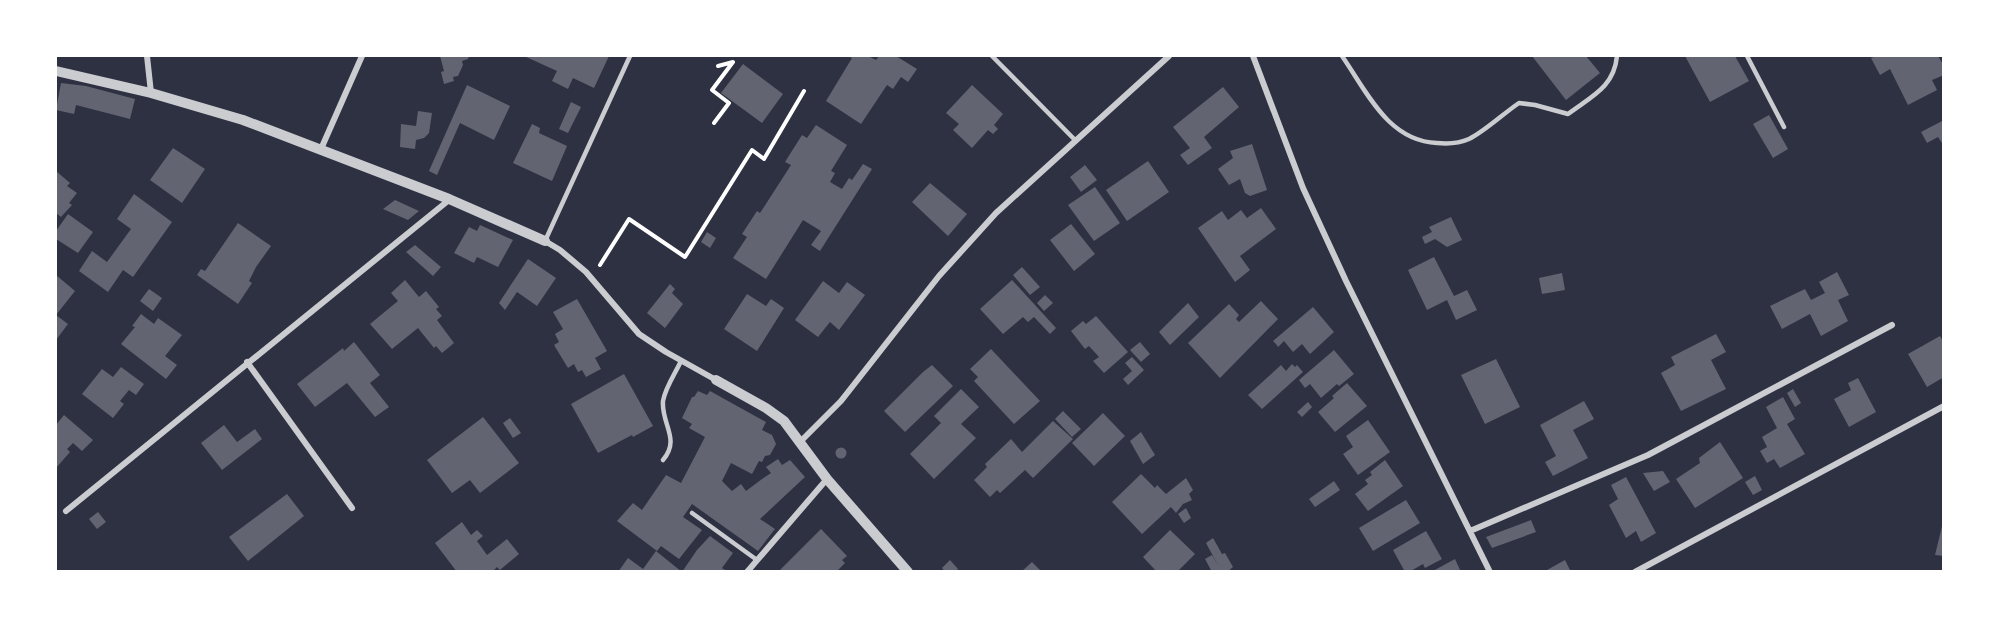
<svg xmlns="http://www.w3.org/2000/svg" width="1999" height="627" viewBox="0 0 1999 627" font-family="'Exo 2',sans-serif">
  <rect width="100%" height="100%" fill="#2d3142"/>
  <path fill="#626471" d="M440,56H469L468,59L462,61L463,65L458,76L453,77L454,81L444,84L441,72L444,71Z
    M524,56H609L594,88L573,78L568,89L552,81L557,71Z
    M848,56H868L876,60L879,56H896L917,69L908,82L901,77L893,89L887,85L861,124L826,101L852,58Z
    M1532,56H1586L1600,73L1566,100Z
    M1685,56H1735L1749,81L1710,102Z
    M1877,56H1938L1944,66V75L1932,80L1937,90L1908,105L1890,69L1880,75L1871,58Z
    M743,64L783,94L762,123L721,93Z
    M61,83L86,86L135,99L130,119L76,105L74,114L56,110Z
    M467,85L510,106L494,140L460,123L437,175L429,171Z
    M972,85L1003,114L994,125L998,129L993,134L988,130L972,148L953,130L959,124L946,113Z
    M1223,87L1239,107L1204,137L1212,148L1188,165L1180,155L1190,148L1173,127Z
    M571,102L581,107L568,133L559,129Z
    M418,111L432,113L429,133L424,138L416,140L415,149L400,147L401,124L416,126Z
    M1769,115L1788,149L1773,158L1753,124Z
    M1944,120V146L1938,137L1927,143L1921,132Z
    M532,124L540,128L539,133L567,146L552,181L513,163Z
    M816,125L847,145L831,171L835,173L830,182L842,189L849,178L852,180L863,164L872,169L820,251L811,245L821,231L803,220L766,279L733,258L747,237L742,234L757,211L760,213L791,165L785,162L802,135L807,138Z
    M1252,144L1267,190L1250,196L1245,193L1240,179L1229,185L1218,169L1233,158L1230,151Z
    M173,148L205,169L182,203L150,180Z
    M1148,161L1169,192L1127,221L1106,190Z
    M1085,165L1097,180L1081,192L1070,177Z
    M56,171L70,183L67,186L77,193L69,203L72,205L61,217L56,213Z
    M930,183L967,214L948,236L912,202Z
    M1095,187L1120,223L1094,241L1068,205Z
    M134,194L172,222L133,277L123,270L108,292L79,271L92,251L107,262L131,229L117,219Z
    M395,200L419,211L408,220L383,209Z
    M1261,208L1276,229L1240,256L1250,270L1235,282L1198,228L1222,211L1228,220L1241,210L1247,218Z
    M68,214L93,232L78,253L56,239V231Z
    M1451,217L1462,240L1447,247L1435,239L1425,244L1422,237L1432,232L1429,227Z
    M238,223L271,246L256,267L249,281L252,283L238,304L197,275L201,269L205,271Z
    M1071,224L1095,254L1074,271L1050,240Z
    M480,225L513,240L498,267L477,257L474,263L454,253L469,227L477,231Z
    M707,232L716,238L710,248L701,242Z
    M415,245L441,267L433,276L406,252Z
    M1434,257L1454,296L1467,290L1477,310L1456,320L1447,300L1427,310L1408,270Z
    M528,259L556,278L537,306L517,292L505,310L499,303Z
    M1022,267L1040,287L1030,295L1013,275Z
    M1837,272L1849,295L1838,300L1848,321L1821,336L1810,314L1782,329L1770,306L1805,289L1811,300L1825,293L1819,282Z
    M1562,273L1565,290L1542,294L1539,278Z
    M56,275L75,291L56,315L68,324L56,340Z
    M405,280L419,297L426,291L439,307L436,309L442,316L437,320L454,343L442,353L436,346L434,348L418,328L392,349L370,324L398,301L391,293Z
    M1012,280L1056,328L1050,334L1034,317L1028,322L1023,317L1003,334L980,309Z
    M823,281L839,293L847,282L865,295L839,330L830,322L818,337L795,320Z
    M670,284L675,289L672,293L683,304L665,328L647,313Z
    M149,289L162,298L153,311L140,301Z
    M747,294L766,306L771,299L784,308L757,351L724,329Z
    M1045,295L1053,303L1044,311L1037,303Z
    M577,299L607,351L595,358L601,369L586,377L582,370L578,372L574,364L568,368L554,345L559,342L555,334L563,329L553,312Z
    M1261,301L1278,319L1220,378L1188,343L1229,304L1239,315L1236,319L1239,322Z
    M1188,303L1199,317L1170,345L1159,332Z
    M1313,307L1334,332L1310,354L1302,344L1293,352L1284,341L1278,347L1276,344L1273,341Z
    M141,314L154,324L158,318L182,335L165,356L177,365L166,379L121,344L135,327L132,326Z
    M1096,316L1128,352L1104,373L1093,361L1099,357L1089,346L1085,349L1071,331L1083,321L1086,324Z
    M1716,334L1726,352L1711,360L1726,389L1681,411L1661,373L1675,365L1671,357Z
    M1940,336L1944,343V377L1927,387L1908,354Z
    M354,342L380,375L370,383L389,407L375,417L347,383L315,407L297,384L343,348L344,351Z
    M1140,342L1150,354L1141,362L1130,350Z
    M991,349L1040,401L1014,424L974,381L978,377L970,369Z
    M1334,350L1354,374L1339,386L1337,384L1321,398L1310,384L1305,388L1299,380Z
    M1132,357L1144,370L1128,385L1123,379L1132,371L1125,363Z
    M1496,359L1520,407L1485,424L1461,375Z
    M1292,364L1295,367L1297,365L1303,372L1262,409L1248,395L1281,365L1286,371Z
    M932,365L953,386L905,432L884,411L923,372Z
    M121,367L144,384L136,395L129,390L120,401L124,404L113,418L82,394L102,369L113,377Z
    M624,374L653,426L633,437L632,435L598,453L571,404Z
    M1858,378L1876,412L1849,427L1834,399L1851,390L1848,383Z
    M1347,383L1367,406L1335,432L1318,412L1334,398L1332,396Z
    M961,389L979,407L961,424L976,438L934,479L910,454L941,423L934,416Z
    M1793,389L1801,403L1795,407L1787,393Z
    M698,391L707,395L710,391L766,422L762,430L772,435L776,444L770,455L765,456L762,462L759,461L752,474L731,463L722,481L732,491L741,484L746,491L762,479L771,473L766,467L778,459L782,465L790,460L805,477L760,519L775,529L758,551L692,504L683,517L702,530L679,559L661,546L657,551L617,521L633,503L642,510L666,475L681,483L705,437L689,428L692,424L682,418L692,397H694Z
    M1783,397L1795,419L1787,424L1805,454L1780,468L1774,459L1767,463L1760,451L1767,447L1762,437L1777,428L1766,407Z
    M1584,401L1594,419L1573,430L1588,458L1553,476L1545,462L1556,456L1540,425Z
    M1308,402L1312,407L1302,417L1297,412Z
    M1063,411L1081,429L1072,437L1055,419Z
    M1103,413L1125,436L1094,466L1072,443Z
    M64,415L93,440L82,451L73,443L67,449L70,452L56,468V425Z
    M483,417L519,463L480,493L470,480L452,493L427,460Z
    M510,418L521,433L513,438L503,423Z
    M1368,420L1390,452L1358,475L1343,454L1353,447L1346,436Z
    M1053,421L1073,439L1033,478L1025,470L1000,493L997,490L990,497L974,480L987,467L985,464L1011,439L1022,452Z
    M224,425L237,442L255,429L262,439L222,470L201,443Z
    M1141,432L1155,455L1143,464L1130,441Z
    M1720,442L1743,478L1695,508L1676,479L1700,463L1699,458Z
    M835.5 453a5.5 5.5 0 1 1 11 0a5.5 5.5 0 1 1-11 0Z
    M1385,460L1403,486L1368,511L1355,494L1368,484L1365,480L1372,475L1370,472Z
    M1663,471L1670,482L1654,491L1643,473Z
    M1141,474L1155,488L1157,485L1166,494L1186,478L1193,490L1189,494L1192,500L1183,504L1176,513L1171,507L1142,534L1112,502Z
    M1755,476L1762,490L1753,495L1745,482Z
    M1626,477L1656,533L1641,542L1636,531L1626,538L1609,505L1618,499L1611,485Z
    M1334,481L1340,490L1315,507L1309,499Z
    M287,494L304,516L248,561L229,537Z
    M1406,500L1420,523L1373,551L1359,528Z
    M1186,508L1191,518L1184,523L1178,514Z
    M98,512L106,522L97,529L89,519Z
    M1944,518V556L1935,555Z
    M1531,520L1536,532L1492,548L1486,537Z
    M462,522L471,535L477,530L483,536L477,541L487,555L507,539L519,554L500,570L497,567L492,572H457L435,543Z
    M821,529L847,556L842,560L845,563L836,572H778Z
    M1170,530L1195,554L1177,572H1157L1143,557Z
    M1426,531L1442,559L1425,568L1423,564L1409,572H1405L1393,550Z
    M710,536L733,553L722,568L725,570L724,572H682L697,550Z
    M1213,538L1222,554L1225,553L1233,567L1227,572H1212L1205,559L1212,555L1219,567L1206,543Z
    M656,551L682,572H618L628,558L643,569Z
    M1455,559L1461,572H1431L1444,565Z
    M950,560L958,569L955,572H945L942,568Z
    M1565,560L1571,572H1545L1547,570Z
    M1032,562L1042,572H1021Z"/>
  <g fill="none" stroke-linecap="round" stroke-linejoin="round">
    <path stroke="#fff" stroke-width="4" d="M714,123L729,103L712,90L733,62L718,66
      M600,265L629,219L685,257L752,150L764,159L804,91"/>
    <path stroke="#caccd0" stroke-width="4.5" d="M992,56L1076,141
      M1342,56C1367,92 1388,141 1437,143C1447,144 1460,143 1469,139C1484,132 1504,113 1519,103L1535,105L1568,114C1592,96 1614,87 1617,56
      M1747,56L1784,127
      M545,241L630,56
      M663,460C681,439 661,424 663,401C665,388 676,372 681,361
      M692,513L757,560"/>
    <path stroke="#caccd0" stroke-width="6" d="M147,56L151,93
      M1253,56L1303,188L1346,281L1490,572
      M321,149L362,56
      M545,241L560,250L586,272L639,334L666,352L716,380
      M247,362L352,508
      M800,442L841,401L939,276L996,213L1169,56
      M66,511L449,200
      M1470,531L1648,455L1892,325
      M747,572L827,479
      M1635,572L1944,406"/>
    <path stroke="#caccd0" stroke-width="10" d="M56,71L151,93L243,120L449,199L545,241
      M716,380L766,408L784,421L827,479L908,572"/>
  </g>
  <rect width="1999" height="627" fill="none" stroke="#ffffff" stroke-width="114"/>
</svg>
